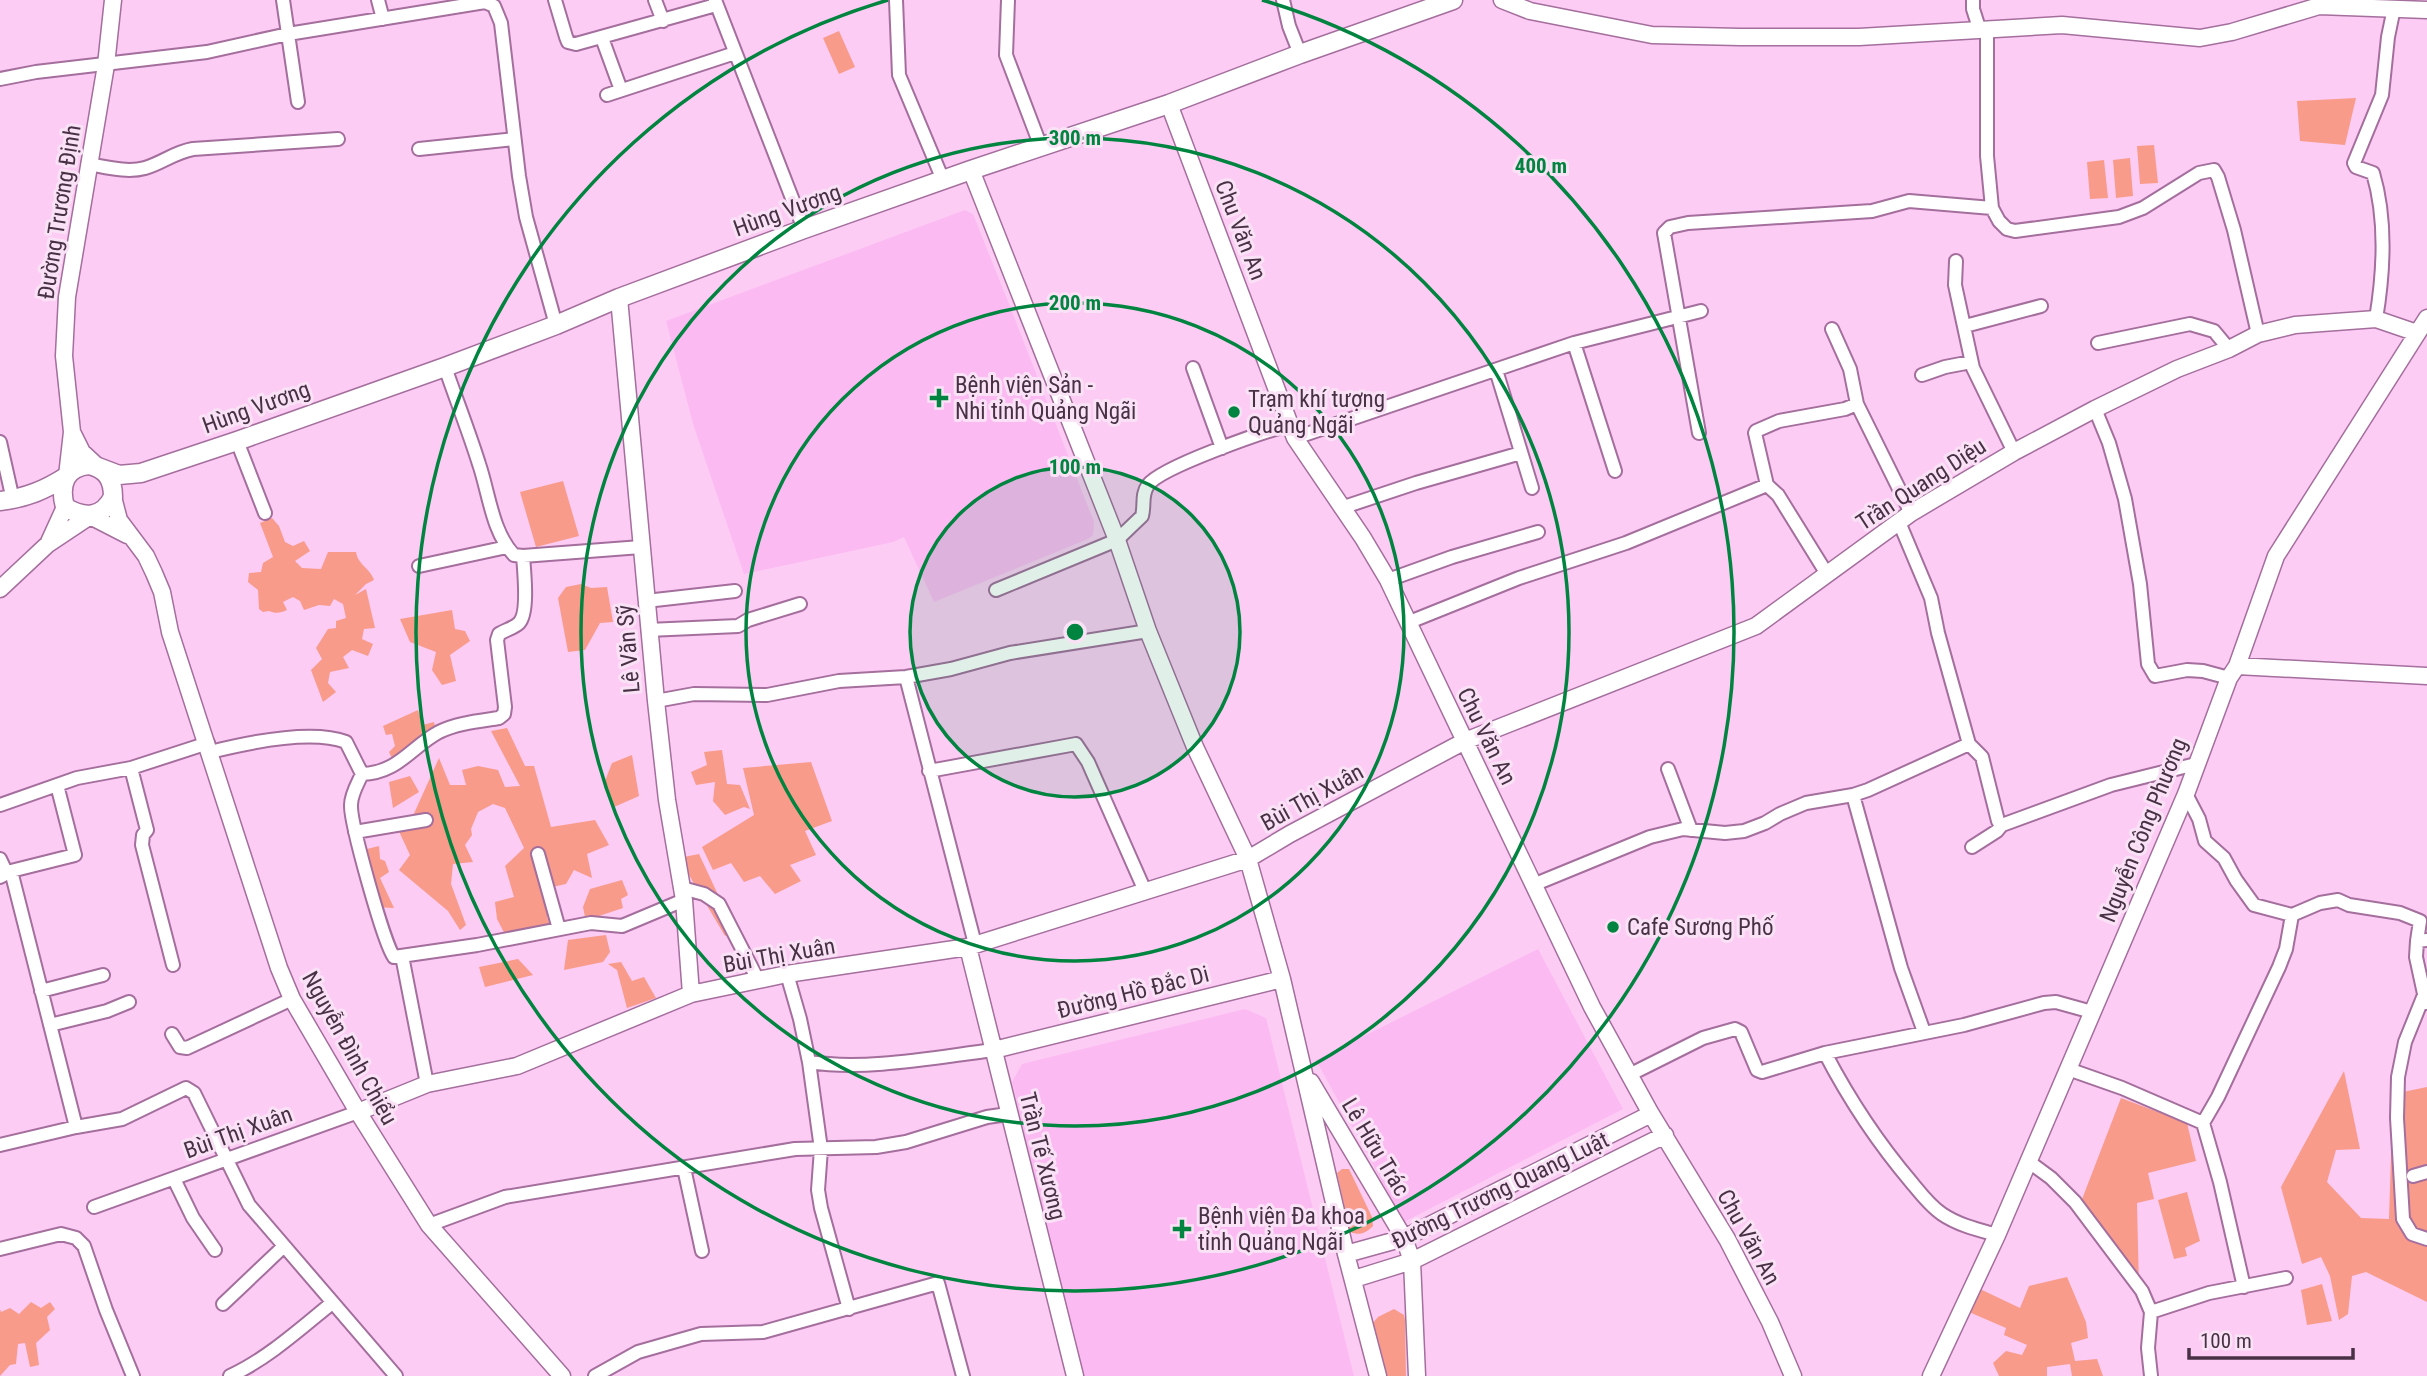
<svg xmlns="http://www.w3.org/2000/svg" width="2427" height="1376" viewBox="0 0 2427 1376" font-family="'Roboto Condensed',sans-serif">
  <rect width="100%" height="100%" fill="#fcccf4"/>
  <path fill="#fcbaf3" d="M965,210L973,214L1009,304L1094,522L1093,535L1088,539L934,602L904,537L893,542L744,574L694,427L666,321Z
    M1538,949L1623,1109L1404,1222L1316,1060Z
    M1245,1009L1266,1018L1354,1376H1083L1012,1082L1022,1064Z"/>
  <path fill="#f99b8a" d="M839,31L855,67L839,74L823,38Z
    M2356,98L2345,145L2300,141L2297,101Z
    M2154,145L2158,183L2140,184L2137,146Z
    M2130,158L2133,196L2116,198L2113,160Z
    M2104,160L2108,198L2090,199L2087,162Z
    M563,481L579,536L536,547L520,492Z
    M272,518L279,526L285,542L293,546L304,541L310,551L295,561L302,568L321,569L328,552H356C358,565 370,568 374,580L366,584L355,595L366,589L375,628L364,629L362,639L373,644L368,656L352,650L343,657L349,668L330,672L328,683L336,692L323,702L311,670L322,659L316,648L328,629L336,628V621L346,618L343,604L334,599L330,606L319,605L304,610L300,601L293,597L283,602L287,610C280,613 276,614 269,611L263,612L259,609L258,590L248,582L249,573L261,572L263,563L273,557L260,523Z
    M581,584L591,588L607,587L613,622L600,623L585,650L568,652L558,598L566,587Z
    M452,610L455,629L465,631L470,641L450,655L456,681L442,685L432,670L436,652L410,642L400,619Z
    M418,710L423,725L434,722L437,734L396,767L389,752L395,746L392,734L386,735L383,726Z
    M507,728L525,766H534L551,827L595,820L609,845L587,854L592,878L574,870L566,884L552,887L557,913L547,917L552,932L509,942L497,919L495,902L514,897L505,866L524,848L505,808L493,804L478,812L471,829L472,835L465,845L473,862L453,864L451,884L466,925L460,930L448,911L399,870L410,855L397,827H425V818H412L439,758L450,785H466L462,770L478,766L498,770L505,787L520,786L491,731Z
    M722,750L727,784L740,785L750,809L744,807L725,815L713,801L715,782L696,785L691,772L707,765L704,752Z
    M632,755L639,796L614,807L605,781L612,763Z
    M811,762L832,821L805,831L816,855L790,865L801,881L775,894L760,876L744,882L731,863L713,870L702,847L754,815L743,768Z
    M410,776L419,792L393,808L389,782Z
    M379,846L380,859L385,861L389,872L380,878L394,908L374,907L359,851Z
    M699,854L735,931L725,936L679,858Z
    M622,880L628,895L621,899L623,908L599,916L601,926L587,927L583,907L590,889Z
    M606,935L610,952L603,962L564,970L568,940Z
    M518,959L533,975L485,987L479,967Z
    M621,962L632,981L644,977L656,998L627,1008L617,970L608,964Z
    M2344,1071L2360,1149L2336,1150L2327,1182L2361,1218L2389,1219L2393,1094L2427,1087V1302L2366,1272L2352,1276L2348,1314L2339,1320L2330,1276L2321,1257L2302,1264L2281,1187Z
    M2121,1098L2187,1123L2196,1161L2148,1173L2154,1199L2137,1203L2139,1288L2079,1207Z
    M1342,1169H1349L1372,1217L1373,1226C1366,1233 1360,1236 1350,1232L1337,1173Z
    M2187,1192L2200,1241L2185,1248L2187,1256L2174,1259L2158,1200Z
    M2067,1277L2086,1322L2088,1338L2071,1343L2075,1361L2097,1359L2103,1376H2072L2070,1364L2047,1367V1376H1999L1993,1363L2006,1351L2022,1355L2027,1345L2004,1335L2006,1328L1969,1312L1980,1289L2020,1308L2029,1286Z
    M2322,1284L2332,1321L2307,1325L2301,1290Z
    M31,1302L41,1308L50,1302L55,1309L47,1317L50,1330L36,1343L39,1365L30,1367L25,1343L18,1344L16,1364L10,1365L0,1376V1309L1,1312L10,1308L19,1314Z
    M1394,1309L1404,1315L1405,1320L1406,1376H1384L1372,1324L1378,1317Z"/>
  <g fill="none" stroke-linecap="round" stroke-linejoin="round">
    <g stroke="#a46e9d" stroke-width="16">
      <path id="minor" d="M283,0L298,102
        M378,0L383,19
        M555,0L566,37L568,42L576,44L716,5
        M655,0L663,21
        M715,0L804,229
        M896,0L899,75L943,180
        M1008,0L1006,55L1041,147
        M1283,0L1289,26L1300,54
        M1973,0V9L1980,31
        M1987,30V156L1992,208L1999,221L2007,229L2015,231L2119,217L2143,208L2199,173L2214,170L2218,177L2234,230L2258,334
        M602,38L621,90
        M0,79L36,72L207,52L288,34L485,2L494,6L501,23L519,176L526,217L556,325
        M607,95L735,53
        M419,149L514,139
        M88,164C106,167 127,173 145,168C162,163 175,152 193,149L338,139
        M1956,261L1955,285L1973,368L2014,452
        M2376,319C2384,271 2387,220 2373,173L2356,167L2354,163L2382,95L2388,37L2394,8
        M1965,326L2041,306
        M1832,329L1850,369L1857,404L1911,513
        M1574,343L1615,471
        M2098,343L2190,324L2214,331L2229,349
        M1193,368L1222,448
        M1496,370L1532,488
        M1922,375L1945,367L1971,362
        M2095,409L2109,443L2125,499L2140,584L2148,664L2155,676L2187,670L2203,671L2229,678
        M1699,433L1664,233L1670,227L1688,223L1872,211L1909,201L1992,208
        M1295,438L1574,343L1701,311
        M237,441L265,513
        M0,442L13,500
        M1767,485L1755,433L1756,431L1779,421L1845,409L1857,404
        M1341,508L1416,483L1521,453
        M1899,522L1931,598L1938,633L1969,744
        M523,556L641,547
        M419,566L507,547
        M1388,580L1452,557L1538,532
        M996,590L1117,540L1142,516C1145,505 1141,495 1148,485C1161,467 1263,432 1289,425
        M646,601L735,591
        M1407,623L1519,578L1626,543L1767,485L1778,495L1827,574
        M648,630L738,626L748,620L800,604
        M906,677L975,944
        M656,701L694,694L767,695L839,681L906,677L951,669L1010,653L1148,631
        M210,752C246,743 312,729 346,742L362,774C398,773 411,747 439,732C457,723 480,721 499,718L504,714L505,707L497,640L499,634C505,630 514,628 519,623C529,613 524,570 523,556L514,555C492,532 489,493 479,464C469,432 456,399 445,367
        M131,768L147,830L143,835L142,845L173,965
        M1668,769L1691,830
        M929,771L1076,744L1088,762L1145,891
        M362,774C358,783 351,794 351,805C350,822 384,944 394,957L477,945L591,923L622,926L684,900
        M2186,794L2199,819L2205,841L2224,858L2236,880L2254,905L2292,915L2320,903L2338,900L2349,905L2400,913L2420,921L2417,941
        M1853,795L1901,968L1924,1032
        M0,805L77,778L131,768L208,743
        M355,832L426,820
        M1972,847L1997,831L2002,825
        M538,854L559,929
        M0,859L7,874
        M11,871L76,1127
        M0,877L11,871L75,855L57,785
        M1533,885L1650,837L1683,829L1725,833L1744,831L1765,823L1780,814L1806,803L1853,795L1868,790L1969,744L1982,757L1998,821L2002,825L2111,785L2196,764
        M682,888L704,894L719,904L758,980
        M402,956L427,1084
        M787,974L800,1019L809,1062L821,1149L818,1190L821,1208L849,1309
        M41,991L103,975
        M2424,995L2405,1042L2398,1077L2397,1118L2403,1219L2412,1234L2427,1239
        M2426,1003L2416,957L2417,941L2427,940
        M50,1025L107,1011L129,1002
        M172,1034L180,1047L187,1048L292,999
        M1825,1053C1849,1099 1878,1143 1912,1183C1921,1194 1930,1206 1942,1214C1958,1225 1979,1230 1997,1235
        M809,1062C867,1071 936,1057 994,1050
        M2068,1069L2122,1088L2203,1123L2220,1182L2244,1287
        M1629,1075L1703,1038L1735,1029L1741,1032L1757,1070L1762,1072L1825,1053L1964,1025L2044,1003L2056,1002L2092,1012
        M2203,1123L2218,1097L2279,967L2286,949L2292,915
        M0,1145L76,1127L122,1119L186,1088L194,1093L249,1205L396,1376
        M2028,1161L2051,1178L2075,1202L2142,1291L2151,1312L2148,1348L2151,1376
        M684,1168L702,1251
        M2413,1176L2427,1172
        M174,1179L193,1218L215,1250
        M94,1207L358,1112
        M429,1225L505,1197L795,1149L876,1147L906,1142L987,1117L1008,1114
        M0,1249L61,1234L76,1238L84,1246L106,1310L133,1376
        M223,1304L283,1247
        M2151,1312L2209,1293L2286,1278
        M230,1376C267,1359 300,1329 332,1303
        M595,1376L638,1352L701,1334L763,1332L938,1283L963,1376"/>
    </g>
    <g stroke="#a46e9d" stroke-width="19">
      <path id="tertiary" d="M1502,0L1530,11L1652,35L1740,37H1859L2062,25L2200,38L2232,32L2319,6L2427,10
        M1169,104L1295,438L1363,538L1388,580L1592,1007L1651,1114L1727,1239L1770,1322L1793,1376
        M971,170L1117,540L1148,631L1195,747L1248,859L1282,979L1346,1254L1378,1376
        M619,298L656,701L667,800L684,900L691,994
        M72,432L82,452L98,467
        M67,476L72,432L64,356L67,297L106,65L113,0
        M113,497L119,520L146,556L154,573L162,592L170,632L279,968L292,999L358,1112L429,1225L562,1376
        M49,542L65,507
        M0,589L48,544L90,516L127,535
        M2237,666L2427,676
        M968,947L1075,1376
        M994,1050L1282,979
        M1311,1082L1404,1238L1412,1261L1417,1376
        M358,1112L427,1084L517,1066L691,994L787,974L968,947L1248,859L1290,834L1465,741L1756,626L1911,513L2014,452L2095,409L2177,369L2229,349L2258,334L2295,325L2376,319L2417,333
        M1346,1254L1404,1238L1651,1114
        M1354,1279L1412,1261L1665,1135
        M1931,1376L1997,1235L2186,794L2229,678L2237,666L2276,556L2427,318"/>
    </g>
    <g stroke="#a46e9d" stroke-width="21">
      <path id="secondary" d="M89,465C107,469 113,480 113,497C102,518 85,519 65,507C59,485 65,467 89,465Z
        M98,467L119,475L141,473L237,441L445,367L556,325L619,298L804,229L971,170L1169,104L1300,54L1453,0
        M0,501C26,498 45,490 67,476"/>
    </g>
    <use href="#minor" stroke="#fff" stroke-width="12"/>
    <use href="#tertiary" stroke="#fff" stroke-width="16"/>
    <use href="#secondary" stroke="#fff" stroke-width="18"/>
  </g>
  <circle cx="1075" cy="632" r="165" fill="#00843f" fill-opacity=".12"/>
  <g fill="none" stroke="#00843f" stroke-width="3.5">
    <circle cx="1075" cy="632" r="165"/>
    <circle cx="1075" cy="632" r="329"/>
    <circle cx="1075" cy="632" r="494"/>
    <path d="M1262 0A659 659 0 1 1 888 0"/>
  </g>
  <g fill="#00843f" stroke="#fae2f6" stroke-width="2.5">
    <path d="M935.5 387.5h7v7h7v7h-7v7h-7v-7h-7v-7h7z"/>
    <circle cx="1234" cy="412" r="7"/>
    <circle cx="1613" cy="927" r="7"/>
    <path d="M1178.5 1218.5h7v7h7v7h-7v7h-7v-7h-7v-7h7z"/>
  </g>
  <g text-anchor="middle" stroke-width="6" stroke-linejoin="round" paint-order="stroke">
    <g font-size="23" fill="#493145" stroke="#fae2f6">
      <text transform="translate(787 210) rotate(-20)" y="8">Hùng Vương</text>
      <text transform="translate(59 212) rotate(-81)" y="8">Đường Trương Định</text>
      <text transform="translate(1241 230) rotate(69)" y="8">Chu Văn An</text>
      <text transform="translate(256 407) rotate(-20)" y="8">Hùng Vương</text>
      <text transform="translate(1921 484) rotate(-33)" y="8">Trần Quang Diệu</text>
      <text transform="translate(628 649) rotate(-95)" y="8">Lê Văn Sỹ</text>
      <text transform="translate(1487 736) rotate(64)" y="8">Chu Văn An</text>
      <text transform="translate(1312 797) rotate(-29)" y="8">Bùi Thị Xuân</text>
      <text transform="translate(2143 830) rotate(-68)" y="8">Nguyễn Công Phương</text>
      <text transform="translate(779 955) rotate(-10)" y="8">Bùi Thị Xuân</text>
      <text transform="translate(1133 992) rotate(-14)" y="8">Đường Hồ Đắc Di</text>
      <text transform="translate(350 1048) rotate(61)" y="8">Nguyễn Đình Chiểu</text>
      <text transform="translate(238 1132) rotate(-20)" y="8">Bùi Thị Xuân</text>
      <text transform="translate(1376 1147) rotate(59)" y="8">Lê Hữu Trác</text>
      <text transform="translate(1043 1156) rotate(76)" y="8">Trần Tế Xương</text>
      <text transform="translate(1500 1190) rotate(-26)" y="8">Đường Trương Quang Luật</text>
      <text transform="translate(1749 1237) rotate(61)" y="8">Chu Văn An</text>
    </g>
    <g font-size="23" fill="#493145" stroke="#fae2f6" text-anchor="start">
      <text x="955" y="393">Bệnh viện Sản -<tspan x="955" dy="26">Nhi tỉnh Quảng Ngãi</tspan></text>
      <text x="1248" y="407">Trạm khí tượng<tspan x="1248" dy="26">Quảng Ngãi</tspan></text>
      <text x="1627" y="935">Cafe Sương Phố</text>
      <text x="1198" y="1224">Bệnh viện Đa khoa<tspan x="1198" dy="26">tỉnh Quảng Ngãi</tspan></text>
    </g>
  </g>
  <circle cx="1075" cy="632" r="10" fill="#00843f" stroke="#fae2f6" stroke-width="3.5"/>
  <g font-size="21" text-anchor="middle" font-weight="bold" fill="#00843f" stroke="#fae2f6" stroke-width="6" stroke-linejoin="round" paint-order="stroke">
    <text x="1075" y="145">300 m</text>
    <text x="1541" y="173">400 m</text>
    <text x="1075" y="310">200 m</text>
    <text x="1075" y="474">100 m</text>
  </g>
  <path d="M2189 1348v10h164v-10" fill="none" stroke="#493145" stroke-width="3.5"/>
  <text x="2200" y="1348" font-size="21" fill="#493145" stroke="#fae2f6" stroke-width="5" paint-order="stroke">100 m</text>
</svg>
